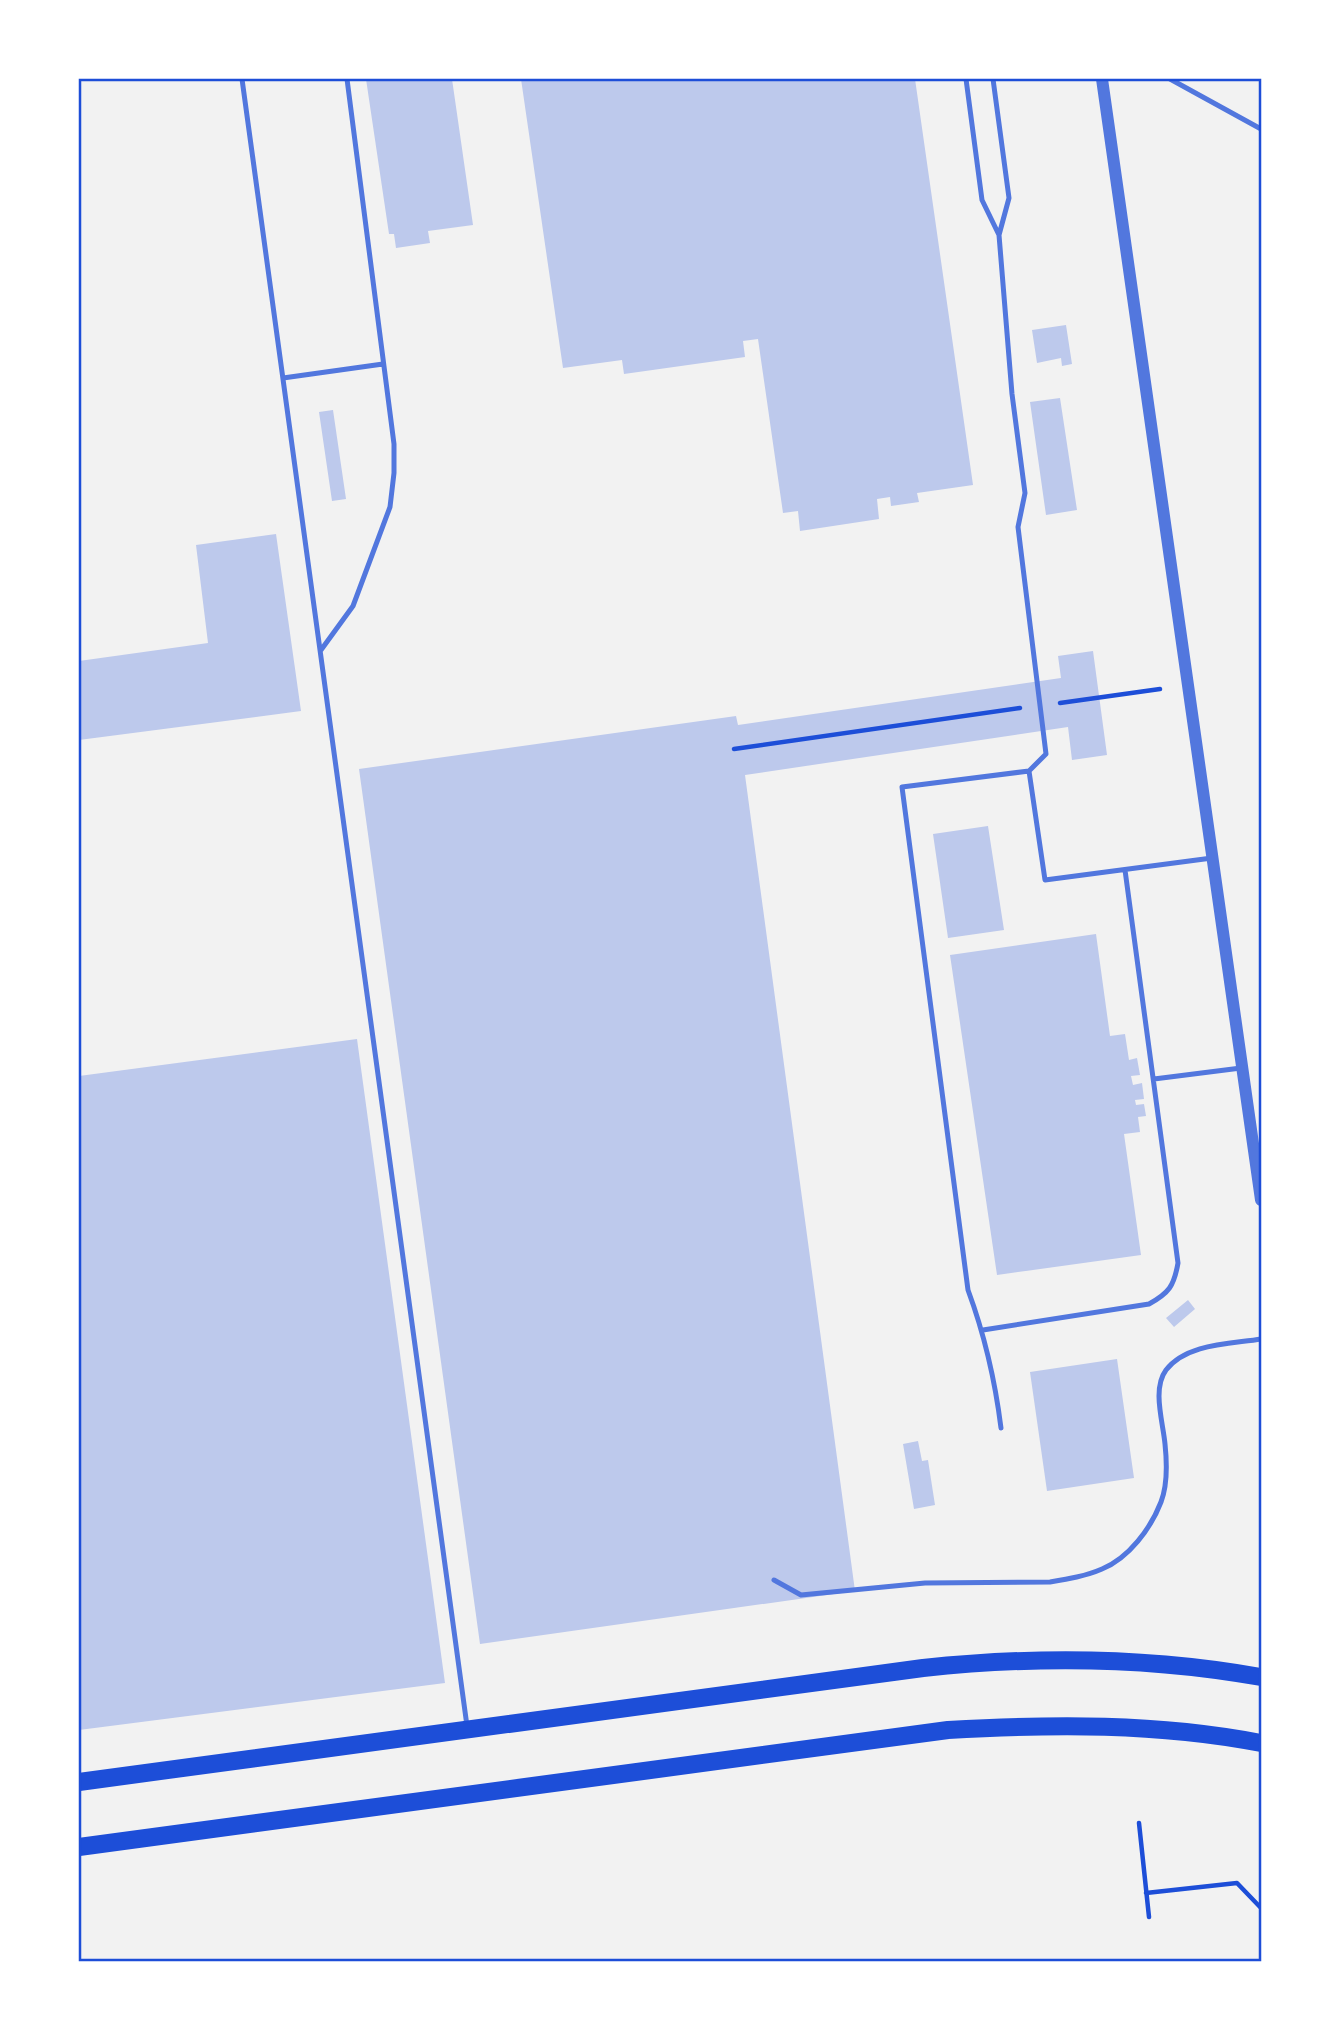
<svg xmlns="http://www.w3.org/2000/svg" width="1340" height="2041" viewBox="0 0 1340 2041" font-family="Rubik,sans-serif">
  <rect width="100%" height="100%" fill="#f2f2f2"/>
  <path fill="#bdc9ec" d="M366,79H452L473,225L428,231L430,243L396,248L394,234H389Z
    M521,79H915L973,485L917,493L919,502L891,506L890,497L877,499L879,519L800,531L798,511L783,513L758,339L743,341L745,357L624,374L622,360L563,368Z
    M1066,325L1072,364L1062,366L1061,358L1037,363L1032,330Z
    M1060,398L1077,510L1046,515L1030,402Z
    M333,410L346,499L332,501L319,412Z
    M276,534L301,711L79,740V661L208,643L196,545Z
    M1093,651L1107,755L1072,760L1068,727L745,775L855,1591L480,1644L359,769L736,716L738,725L1061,678L1058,656Z
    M988,826L1004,930L948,938L933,834Z
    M1096,934L1110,1036L1125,1034L1129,1060L1137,1058L1140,1075L1131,1076L1133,1085L1142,1083L1144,1099L1135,1100L1136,1105L1144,1104L1146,1116L1138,1117L1140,1132L1124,1134L1141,1255L997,1275L950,955Z
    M357,1039L445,1683L79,1730V1076Z
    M1188,1300L1195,1309L1174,1327L1166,1318Z
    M1117,1359L1134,1478L1047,1491L1030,1372Z
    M918,1441L922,1461L928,1460L935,1505L914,1509L903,1444Z"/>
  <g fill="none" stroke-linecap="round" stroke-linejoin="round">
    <path stroke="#1d4ed8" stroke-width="4.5" d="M1060,703L1160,689
      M734,749L1020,708
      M1139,1823L1149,1917
      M1146,1893L1237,1883L1261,1908"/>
    <path stroke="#5277de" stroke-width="5" d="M242,79L467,1726
      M966,79L982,200L999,235L1012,394L1025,493L1018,527L1046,754L1029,771
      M993,79L1009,198L999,235
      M1170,79L1261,129
      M283,378L383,364
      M321,650L353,606L390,507L394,473V444L347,79
      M1154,1079L1241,1068
      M983,1330L1149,1304C1169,1293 1174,1286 1178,1263L1125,870
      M1001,1428C995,1380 985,1336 968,1290L902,787L1029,771L1045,880L1212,858
      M774,1580L801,1595L925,1583L1050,1582C1068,1579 1086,1576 1102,1569C1129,1558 1151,1528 1161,1502C1168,1484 1167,1463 1165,1444C1163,1422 1152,1389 1166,1370C1187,1343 1231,1344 1261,1339"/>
    <path stroke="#5277de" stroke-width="12" d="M1102,79L1261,1200"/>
    <path stroke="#1d4ed8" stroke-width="18" d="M79,1782L923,1668C1035,1656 1150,1657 1261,1677
      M79,1847L948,1730C1053,1724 1157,1723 1261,1743"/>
  </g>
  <rect width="1340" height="2041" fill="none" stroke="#ffffff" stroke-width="161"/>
  <rect x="80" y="80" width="1180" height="1880" fill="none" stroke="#1d4ed8" stroke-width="2.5"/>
</svg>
